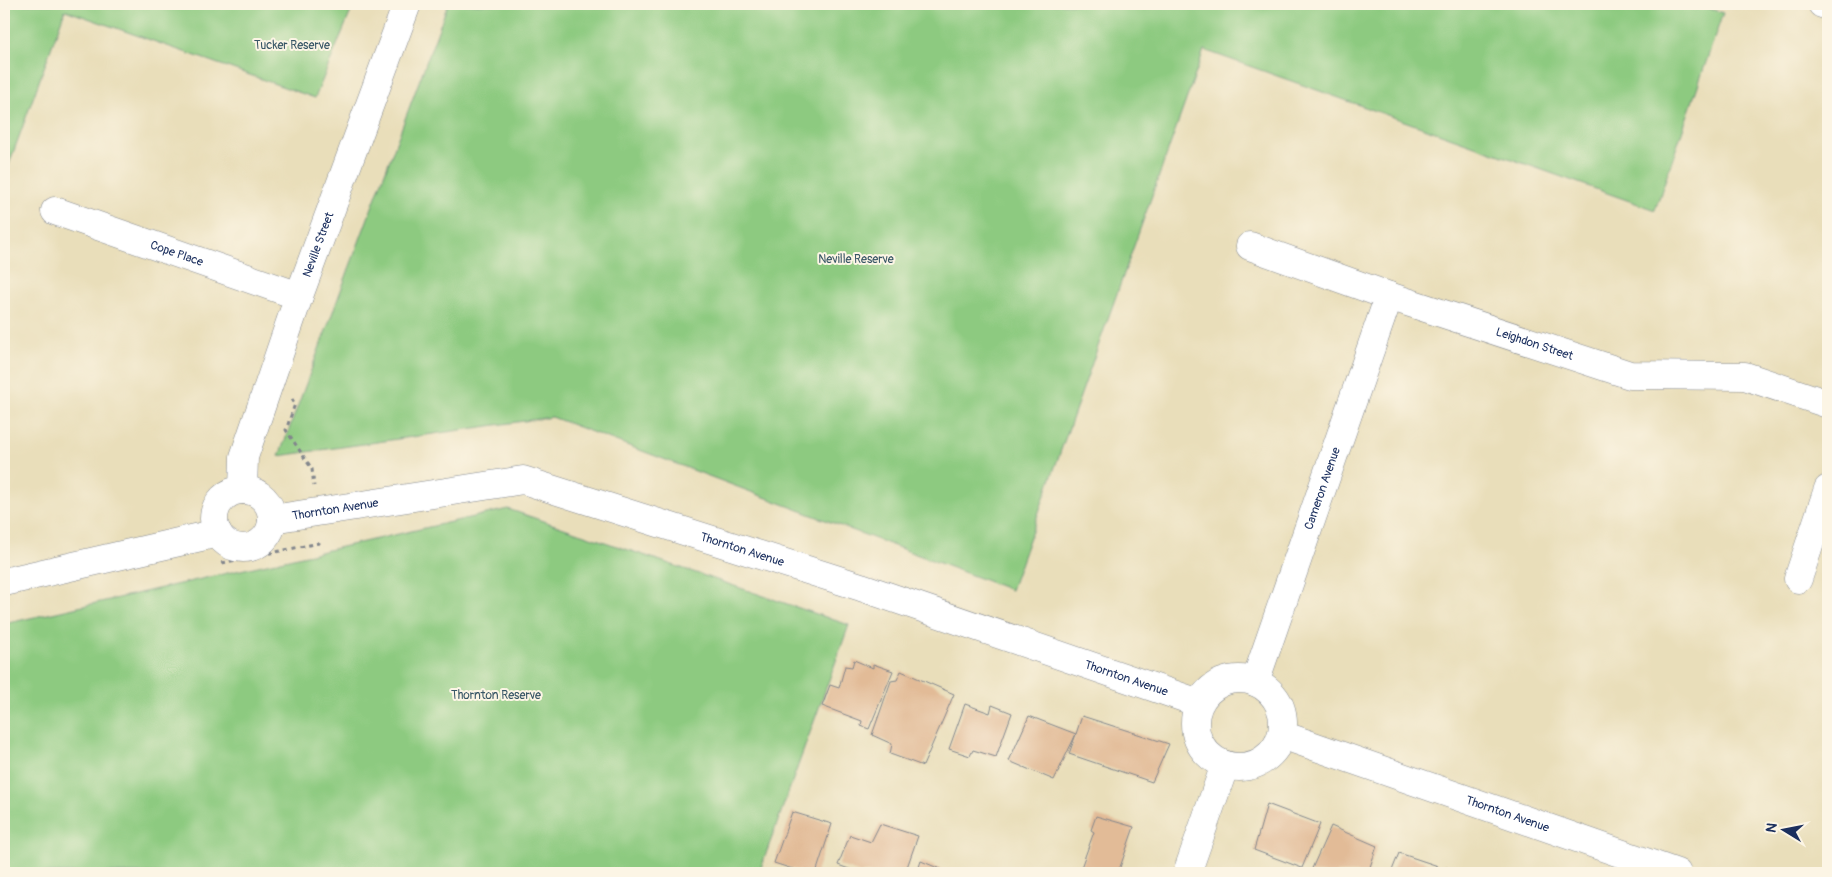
<svg xmlns="http://www.w3.org/2000/svg" width="1832" height="877" viewBox="0 0 1832 877" font-family="Pangolin,sans-serif">
  <rect width="100%" height="100%" fill="#fcf5e5"/>
  <filter id="ink" filterUnits="userSpaceOnUse"><feTurbulence type="fractalNoise" baseFrequency=".02" numOctaves="2"/><feDisplacementMap in="SourceGraphic" scale="10" xChannelSelector="R" yChannelSelector="G"/><feConvolveMatrix kernelMatrix="1 2 1 2 8 2 1 2 1" color-interpolation-filters="sRGB"/></filter>
  <filter id="wash" filterUnits="userSpaceOnUse"><feTurbulence type="fractalNoise" baseFrequency=".0096" numOctaves="4" result="noise"/><feDisplacementMap in="SourceGraphic" scale="20" xChannelSelector="R" yChannelSelector="G"/><feGaussianBlur stdDeviation="1.12" result="paint"/><feColorMatrix in="noise" values="0 0 0 0 0 0 0 0 0 0 0 0 0 0 0 0 0 1.4 0 .05"/><feComposite in="paint" operator="in"/></filter>
  <g filter="url(#wash)">
    <rect width="100%" height="100%" fill="#e9deba"/>
    <path fill="#8dca80" stroke="#547c6f" d="M4,4H354L315,98L65,10L4,178Z
      M448,4H1696L1723,13L1655,210L1204,50L1011,590L552,417L279,456Z
      M508,509L849,625L759,873H4V624Z"/>
    <g id="blocks">
      <path fill="#e2bb97" d="M854,660L873,668V664L893,671L869,729L861,726L862,721L822,706L830,685L839,688L845,666L852,667Z
        M901,671L954,694L923,766L890,754L892,744L872,735L891,681L897,680Z
        M965,704L990,713L992,705L1012,713L996,757L973,750L970,756L949,749Z
        M1029,716L1076,734L1082,716L1169,744L1152,782L1069,754L1076,734L1054,780L1009,761Z
        M1267,804L1320,824L1302,868L1254,850Z
        M792,812L832,824L816,873H805L774,863Z
        M1096,816L1134,827L1118,873H1079L1094,832L1091,830Z
        M880,824L918,836L905,873H860L838,865L850,835L871,842Z
        M1331,826L1377,846L1368,873H1310Z
        M1399,853L1438,866L1435,873H1391Z
        M921,861L950,873H917Z
        M1446,867L1461,873H1444Z"/>
    </g>
  </g>
  <g filter="url(#ink)">
    <use href="#blocks" fill-opacity="0" stroke="#82868c" stroke-width="1"/>
    <g fill="none" stroke-linecap="round" stroke-linejoin="round">
      <g stroke="#82868c" stroke-width="29">
        <g id="street">
          <path d="M1822,4L1828,6"/>
          <path id="s1" d="M55,211L299,296"/>
          <path id="s2" d="M1250,246L1389,296L1630,375L1745,376L1828,404"/>
          <path id="s3" d="M243,490L244,457L299,296L407,4"/>
          <circle cx="243" cy="519" r="29"/>
          <path id="s4" d="M272,519L523,480L861,587L1199,703"/>
          <path d="M1798,579L1828,489"/>
          <path d="M4,582L218,533"/>
          <circle cx="1239" cy="723" r="44"/>
          <path id="s5" d="M1255,682L1389,296"/>
          <path id="s6" d="M1282,735L1677,873"/>
          <path d="M1187,873L1225,765"/>
        </g>
      </g>
      <path stroke="#82868c" stroke-width="3" stroke-dasharray="4 4" stroke-linecap="butt" d="M292,399L295,404L286,430L312,469L314,486
        M222,563L319,543L321,539"/>
      <use href="#street" stroke="#fff" stroke-width="28"/>
    </g>
  </g>
  <g text-anchor="middle" stroke-width="4" stroke-linejoin="round" paint-order="stroke">
    <g font-size="12" fill="#385666" stroke="#fcf5e5">
      <text x="292" y="49">Tucker Reserve</text>
      <text x="856" y="263">Neville Reserve</text>
      <text x="496" y="699">Thornton Reserve</text>
    </g>
    <g font-size="12" fill="#1b2f5e" stroke="#fcf5e5">
      <text dy="4" stroke="none"><textPath href="#s3" startOffset="258">Neville Street</textPath></text>
      <text dy="4" stroke="none"><textPath href="#s1" startOffset="129">Cope Place</textPath></text>
      <text dy="4" stroke="none"><textPath href="#s2" startOffset="301">Leighdon Street</textPath></text>
      <text dy="4" stroke="none"><textPath href="#s5" startOffset="205">Cameron Avenue</textPath></text>
      <text dy="4" stroke="none"><textPath href="#s4" startOffset="64">Thornton Avenue</textPath></text>
      <text dy="4" stroke="none"><textPath href="#s4" startOffset="484">Thornton Avenue</textPath></text>
      <text dy="4" stroke="none"><textPath href="#s4" startOffset="889">Thornton Avenue</textPath></text>
      <text dy="4" stroke="none"><textPath href="#s6" startOffset="239">Thornton Avenue</textPath></text>
    </g>
  </g>
  <rect width="1832" height="877" fill="none" stroke="#fcf5e5" stroke-width="20"/>
  <g transform="translate(1784 830) rotate(280)" stroke="#fcf5e5" stroke-width="4" paint-order="stroke">
  <path d="M0-4L9 19L0 12L-9 19Z" fill="#1b2f5e"/>
  <text y="-8" font-size="14" font-weight="bold" text-anchor="middle" fill="#1b2f5e">N</text>
  </g>
</svg>
